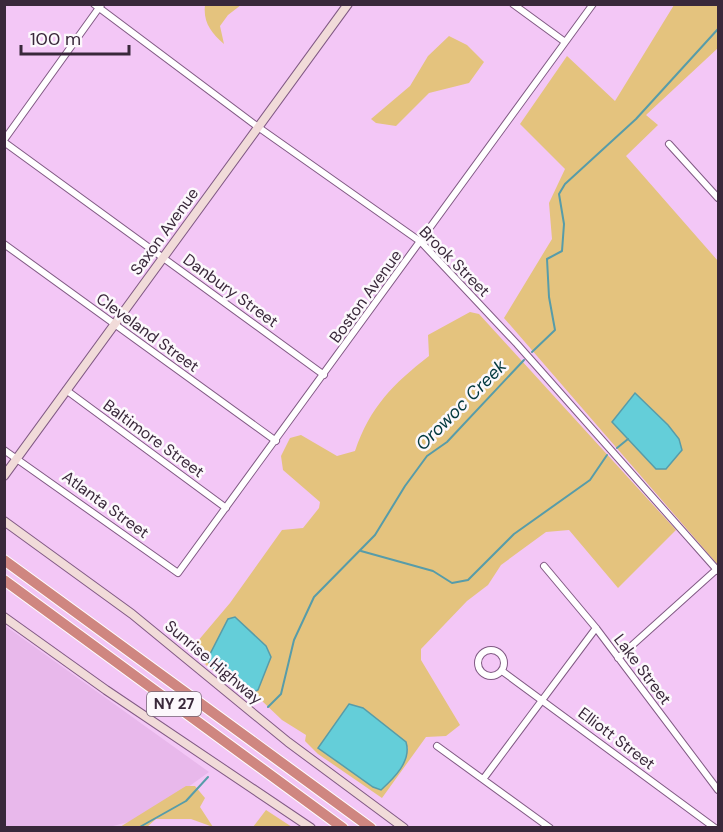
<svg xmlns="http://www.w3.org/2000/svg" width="723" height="832" viewBox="0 0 723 832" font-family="'DM Sans',sans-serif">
  <rect width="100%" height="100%" fill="#f3c7f6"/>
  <path fill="#e8b8eb" d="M4,625L209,772L145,818L109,827H5Z"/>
  <path fill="#e4c37e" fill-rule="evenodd" d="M205,5H241L228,15L220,26L224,44C211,33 203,22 205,5Z
    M674,5H718V48L646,115L658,125L626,156L718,261V565L504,318L552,239L549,203L565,169L520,124L567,56L615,101ZM635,393L668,425L612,422Z
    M449,36L467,45L484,62L469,83L429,93L396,126L376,123L371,119L410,86L428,56Z
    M470,312L479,314L676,530L618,588L569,530L546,532L501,565L488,585L467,601L421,649V660L460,725L446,736L426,737L382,798L318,754L305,741L306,735L282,720L261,700L247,697L206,665L195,650L197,642L230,603L282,530L303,528L319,508L320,502L283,470L281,456L290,438L301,435L337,456L355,451C370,407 393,384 429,356L428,335ZM403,740L408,748C403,772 394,779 373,787L318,748Z
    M186,786H195L205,798L200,807L213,827L191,819H156L147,827H120Z
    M266,810L292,827H253Z"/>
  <path fill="#64ced9" stroke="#579ca9" stroke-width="1.5" d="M635,393L668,425L679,439L682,450L666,469H656L612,422Z
    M235,617L266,646L271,657L258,690L250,694L216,672L207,660L228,619Z
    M349,704L363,708L406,742C412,761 394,778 381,790L373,787L318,748Z"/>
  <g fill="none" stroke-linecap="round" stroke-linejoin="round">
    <path stroke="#579ca9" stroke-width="2" d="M532,352L555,330L549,297L547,259L562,251L564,224L559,194L565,184L636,119L718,29
      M617,448L628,439
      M361,551L433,571L452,583L468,580L514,534L590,480L607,455
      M268,707L281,694L294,640L314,597L375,535L405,486L427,456L447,442L524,360
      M138,828L186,801L208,777"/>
    <g stroke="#815a84" stroke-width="8">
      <path id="street" d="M94,4L258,127L421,242L517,344L718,571
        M513,4L565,42
        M4,140L101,5
        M4,142L324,375
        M669,144L718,198
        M4,244L276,441
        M66,390L226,508
        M4,450L178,573L593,4
        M544,566L596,628L718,790
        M478 663a13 13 0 1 1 26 0a13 13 0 1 1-26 0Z
        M618,658L717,569
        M502,671L715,828
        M437,746L550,828
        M484,778L596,628"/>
    </g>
    <g stroke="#815a84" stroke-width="10">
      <path id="secondary" d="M4,476L348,4
        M4,521L132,614L288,742L404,828
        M4,617L106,690L311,828"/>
    </g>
    <g stroke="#fff" stroke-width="12">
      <path id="highway" d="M4,560L371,828
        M4,580L343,828"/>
    </g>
    <use href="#street" stroke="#fff" stroke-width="6"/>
    <use href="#secondary" stroke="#f1dbd9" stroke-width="8"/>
    <use href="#highway" stroke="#cf8680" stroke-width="10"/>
  </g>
  <g text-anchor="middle" stroke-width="5" stroke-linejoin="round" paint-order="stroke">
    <rect fill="#fcf8fc" stroke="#746674" stroke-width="1.5" x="147" y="692" width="54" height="24" rx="4.5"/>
    <g font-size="15" font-weight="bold" fill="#39283a">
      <text x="174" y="709">NY 27</text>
    </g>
    <g font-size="16" fill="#39283a" stroke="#fcf8fc">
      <text transform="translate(164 231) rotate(-54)" y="6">Saxon Avenue</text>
      <text transform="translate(455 261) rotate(45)" y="6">Brook Street</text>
      <text transform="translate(231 290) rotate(36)" y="6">Danbury Street</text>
      <text transform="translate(365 296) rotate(-54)" y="6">Boston Avenue</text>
      <text transform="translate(148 332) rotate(36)" y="6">Cleveland Street</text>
      <text transform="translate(154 438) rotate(36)" y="6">Baltimore Street</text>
      <text transform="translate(106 504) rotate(36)" y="6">Atlanta Street</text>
      <text transform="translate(214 662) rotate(40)" y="6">Sunrise Highway</text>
      <text transform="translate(643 669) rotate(53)" y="6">Lake Street</text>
      <text transform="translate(617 738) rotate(37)" y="6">Elliott Street</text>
    </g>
    <g font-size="18" font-style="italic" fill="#03393e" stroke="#fcf8fc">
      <text transform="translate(461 405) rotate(-45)" y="6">Orowoc Creek</text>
    </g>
  </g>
  <rect width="723" height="832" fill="none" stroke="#39283a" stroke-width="12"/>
  <path d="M21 45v9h108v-9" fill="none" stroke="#39283a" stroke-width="3"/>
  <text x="30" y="45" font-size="18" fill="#39283a" stroke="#fcf8fc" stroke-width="4.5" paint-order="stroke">100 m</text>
</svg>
